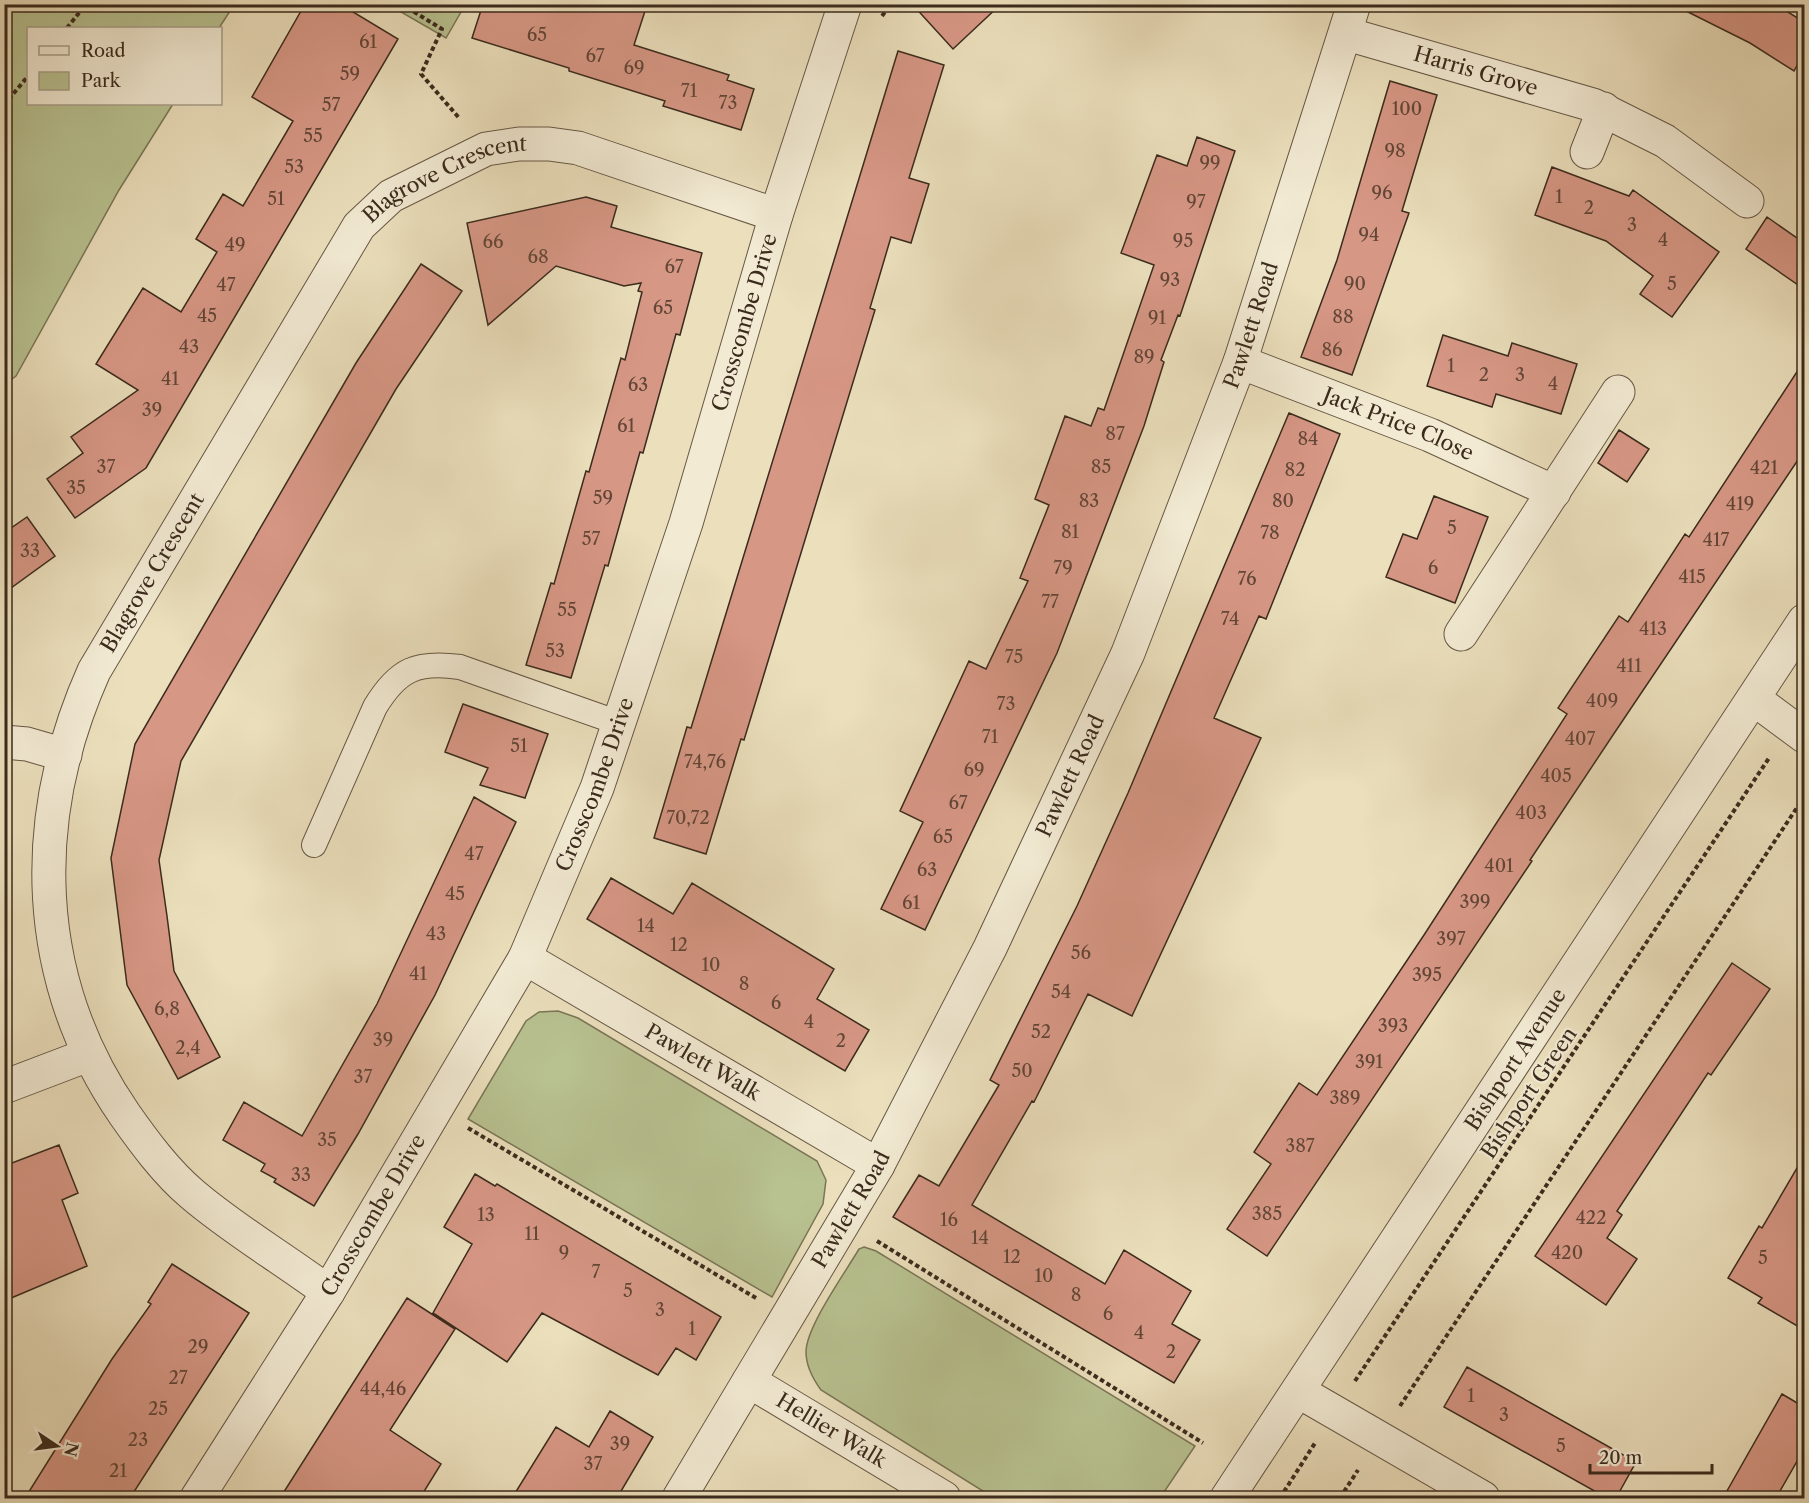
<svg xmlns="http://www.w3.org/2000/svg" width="1809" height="1503" viewBox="0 0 1809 1503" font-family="'Libre Caslon Text',serif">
  <rect width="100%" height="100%" fill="#ebdfbc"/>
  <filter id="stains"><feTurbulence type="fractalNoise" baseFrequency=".00333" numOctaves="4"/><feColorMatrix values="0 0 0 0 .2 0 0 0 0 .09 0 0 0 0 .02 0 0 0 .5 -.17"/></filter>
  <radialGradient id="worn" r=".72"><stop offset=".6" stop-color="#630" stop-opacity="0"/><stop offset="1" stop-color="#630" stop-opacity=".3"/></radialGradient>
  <path fill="#b8c190" stroke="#7a7656" stroke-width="1.5" d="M5,4L234,5L219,28H28V104H173L119,190L16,376L5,384Z
    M389,5H465L446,38Z
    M558,1011L578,1018L817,1161L826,1180L823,1204L772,1297L468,1119L526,1021L539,1012Z
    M864,1247L876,1251L1195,1446L1160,1498H994L821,1390C813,1379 806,1367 806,1352C806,1327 845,1273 859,1249Z"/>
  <path fill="#d79785" stroke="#3b2b1d" stroke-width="1.5" d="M305,4H340L398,39L146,468L75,518L47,479L83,453L71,437L138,390L96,364L143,288L181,312L217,252L196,239L223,194L243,206L293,121L252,97Z
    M483,4H622L645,11L634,45L729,75L727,80L754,89L741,130L663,106L665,101L569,71V68L472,38Z
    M912,4H1001L953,49Z
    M1672,4H1775L1804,22V53L1794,71L1750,43Z
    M898,51L944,65L909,178L929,184L911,243L891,237L870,308L875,310L744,740L741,739L706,854L654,838L687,727L691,728Z
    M1390,81L1437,95L1402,211L1409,213L1352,375L1301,357L1337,260Z
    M1197,137L1235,151L1180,316L1178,315L1161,360L1164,362L1144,426L1057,653L925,930L881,909L923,822L900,811L969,661L986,669L1028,581L1020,578L1049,505L1035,499L1065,416L1091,426L1098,408L1104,410L1154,265L1121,253L1157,155L1187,166Z
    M1552,167L1629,196L1633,190L1719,252L1672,317L1640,294L1653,276L1606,241L1535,215Z
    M586,197L617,206L611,227L702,253L680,335L676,334L643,453L640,452L608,566L605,565L571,678L526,665L551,583L554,584L586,471L589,472L621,358L625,360L642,292L638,291L641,283L624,286L556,266L488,325L467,223Z
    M1767,217L1804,243V289L1746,249Z
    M421,264L462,291L396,389L181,761L159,860L167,916L174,971L220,1057L178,1079L127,985L111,858L135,744L356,363Z
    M1443,335L1508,356L1512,343L1577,364L1561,414L1496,394L1492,407L1427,386Z
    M1804,361V451L1613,735L1530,860L1532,861L1267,1256L1227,1229L1271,1164L1254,1152L1299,1083L1317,1095L1424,935L1567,714L1558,708L1619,616L1628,622L1685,534L1689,537Z
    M1289,413L1340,434L1266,619L1259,616L1214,718L1261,738L1132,1016L1088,994L1034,1102L1032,1101L972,1205L1105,1284L1124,1250L1191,1291L1172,1324L1200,1340L1174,1383L893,1217L919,1175L939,1186L999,1085L990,1080L1077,906L1128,793Z
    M1619,430L1649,449L1627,482L1598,463Z
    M1434,496L1488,517L1455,603L1386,577L1403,534L1417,539Z
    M27,517L55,556L4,593V533Z
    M463,704L548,734L525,798L480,785L488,768L445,752Z
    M474,797L516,822L435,995L358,1134L314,1206L274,1182L276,1179L261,1171L265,1164L223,1140L244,1102L302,1136L377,1004Z
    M611,878L673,914L692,883L834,969L817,999L869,1030L845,1071L587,919Z
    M1732,963L1770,989L1711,1075L1708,1073L1617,1211L1622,1215L1607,1238L1637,1259L1606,1305L1535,1256Z
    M59,1145L78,1193L62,1200L87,1266L4,1301V1166Z
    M1804,1156V1330L1758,1303L1762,1298L1728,1278L1759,1226L1762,1228Z
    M475,1174L495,1186L497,1184L721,1317L696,1360L676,1348L658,1375L542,1313L507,1362L433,1313L472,1244L444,1227Z
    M172,1264L249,1313L130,1498H25L112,1359L151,1304L148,1302Z
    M407,1298L455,1329L390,1430L441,1464L420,1498H280Z
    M1467,1367L1636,1462L1616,1498H1607L1444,1407Z
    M1782,1394L1804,1407V1449L1776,1498H1723Z
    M610,1411L653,1437L617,1498H512L556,1427L589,1447Z"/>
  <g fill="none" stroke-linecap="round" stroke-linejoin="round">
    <g stroke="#675845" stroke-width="26">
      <path id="lane" d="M314,845L375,707C398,669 417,661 460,667L619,723"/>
    </g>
    <g stroke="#675845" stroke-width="35">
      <g id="street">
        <path id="s1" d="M1347,34L1593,105L1665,141L1747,201"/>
        <path d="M1587,152L1604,109"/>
        <path id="s2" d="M1240,362L1430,435L1554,492"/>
        <path d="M1461,634L1618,392"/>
        <path d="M1754,699L1804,736"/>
        <path d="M4,742L27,744L65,755"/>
        <path id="s3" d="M525,958L878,1165"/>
        <path d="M4,1087L88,1055"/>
        <path id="s4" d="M328,1292C284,1259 234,1230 192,1194C166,1172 144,1142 125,1115C31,979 28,819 94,671L359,226L391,196L486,149L519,144H549L578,148L776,215"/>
        <path id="s5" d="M749,1381L944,1498"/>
        <path d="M1298,1391L1483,1498"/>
        <path id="s6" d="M197,1498L328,1292L525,958L597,788L686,523L776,215L845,4"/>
        <path id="s7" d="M679,1498L878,1165L990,948L1128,653L1240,362L1354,4"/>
        <path id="s8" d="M1227,1498L1804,621"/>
      </g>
    </g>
    <path stroke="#3b2b1d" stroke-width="4" stroke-dasharray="4.5 3" stroke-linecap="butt" d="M401,4L442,29L421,74L460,119
      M882,16L891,4
      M67,28L86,4
      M4,105L28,76
      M468,1128L756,1298
      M877,1241L1203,1443
      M1355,1381L1769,758
      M1400,1406L1804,797
      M1280,1498L1315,1443
      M1340,1498L1358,1470"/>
    <use href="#lane" stroke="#f2ead3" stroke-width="24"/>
    <use href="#street" stroke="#f2ead3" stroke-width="33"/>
  </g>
  <g text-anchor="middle" stroke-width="4.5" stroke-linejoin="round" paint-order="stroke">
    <g font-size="18" fill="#624637">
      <text x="537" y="41">65</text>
      <text x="368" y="48">61</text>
      <text x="595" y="62">67</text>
      <text x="634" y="74">69</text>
      <text x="350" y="80">59</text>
      <text x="689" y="97">71</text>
      <text x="728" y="109">73</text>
      <text x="331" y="111">57</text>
      <text x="1407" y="115">100</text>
      <text x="313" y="142">55</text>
      <text x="1395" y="157">98</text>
      <text x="1210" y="169">99</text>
      <text x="294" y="173">53</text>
      <text x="1382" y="199">96</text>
      <text x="1559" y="203">1</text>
      <text x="276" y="205">51</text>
      <text x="1196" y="208">97</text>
      <text x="1589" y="214">2</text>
      <text x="1632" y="231">3</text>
      <text x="1369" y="241">94</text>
      <text x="1663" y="246">4</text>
      <text x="1183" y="247">95</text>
      <text x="493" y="248">66</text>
      <text x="235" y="251">49</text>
      <text x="538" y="263">68</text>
      <text x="674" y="273">67</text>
      <text x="1170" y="286">93</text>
      <text x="1355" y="290">90</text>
      <text x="1672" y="290">5</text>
      <text x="226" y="291">47</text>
      <text x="663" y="314">65</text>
      <text x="207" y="322">45</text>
      <text x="1343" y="323">88</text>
      <text x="1157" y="324">91</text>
      <text x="189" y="353">43</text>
      <text x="1332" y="356">86</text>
      <text x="1144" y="363">89</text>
      <text x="1451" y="372">1</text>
      <text x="1484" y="381">2</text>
      <text x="1520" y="381">3</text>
      <text x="170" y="385">41</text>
      <text x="1553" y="390">4</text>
      <text x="638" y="391">63</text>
      <text x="152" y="416">39</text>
      <text x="626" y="432">61</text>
      <text x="1115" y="440">87</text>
      <text x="1308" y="445">84</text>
      <text x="106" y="473">37</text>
      <text x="1101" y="473">85</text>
      <text x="1764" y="474">421</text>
      <text x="1295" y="476">82</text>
      <text x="76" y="494">35</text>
      <text x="603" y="504">59</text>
      <text x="1089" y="507">83</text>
      <text x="1283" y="507">80</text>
      <text x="1740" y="510">419</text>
      <text x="1452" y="534">5</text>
      <text x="1070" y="538">81</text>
      <text x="1270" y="539">78</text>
      <text x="591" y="545">57</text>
      <text x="1716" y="546">417</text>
      <text x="30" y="557">33</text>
      <text x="1063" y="574">79</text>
      <text x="1433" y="574">6</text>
      <text x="1692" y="583">415</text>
      <text x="1247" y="585">76</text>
      <text x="1050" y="608">77</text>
      <text x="567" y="616">55</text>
      <text x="1230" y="625">74</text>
      <text x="1653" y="635">413</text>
      <text x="555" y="657">53</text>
      <text x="1014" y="663">75</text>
      <text x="1629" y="672">411</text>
      <text x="1602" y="707">409</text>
      <text x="1006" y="710">73</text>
      <text x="990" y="743">71</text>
      <text x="1580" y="745">407</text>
      <text x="519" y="752">51</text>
      <text x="705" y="768">74,76</text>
      <text x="974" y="776">69</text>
      <text x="1556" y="782">405</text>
      <text x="958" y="809">67</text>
      <text x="1531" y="819">403</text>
      <text x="688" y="824">70,72</text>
      <text x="943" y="843">65</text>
      <text x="474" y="860">47</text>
      <text x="1499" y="872">401</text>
      <text x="927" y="876">63</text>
      <text x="455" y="900">45</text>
      <text x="1475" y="908">399</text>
      <text x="911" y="909">61</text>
      <text x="646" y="932">14</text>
      <text x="436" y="940">43</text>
      <text x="1451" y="945">397</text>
      <text x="679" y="951">12</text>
      <text x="1081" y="959">56</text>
      <text x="711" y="971">10</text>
      <text x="418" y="980">41</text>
      <text x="1427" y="981">395</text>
      <text x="744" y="990">8</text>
      <text x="1061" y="998">54</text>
      <text x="776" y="1009">6</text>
      <text x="167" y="1015">6,8</text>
      <text x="809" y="1028">4</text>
      <text x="1393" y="1032">393</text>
      <text x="1041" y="1038">52</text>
      <text x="383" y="1046">39</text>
      <text x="841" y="1047">2</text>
      <text x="188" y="1054">2,4</text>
      <text x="1369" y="1068">391</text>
      <text x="1022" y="1077">50</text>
      <text x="363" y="1083">37</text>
      <text x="1345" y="1104">389</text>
      <text x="327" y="1146">35</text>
      <text x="1300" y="1152">387</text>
      <text x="301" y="1181">33</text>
      <text x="1267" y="1220">385</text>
      <text x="486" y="1221">13</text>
      <text x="1591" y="1224">422</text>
      <text x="949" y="1226">16</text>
      <text x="532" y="1240">11</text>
      <text x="980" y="1244">14</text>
      <text x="564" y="1259">9</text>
      <text x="1567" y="1259">420</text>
      <text x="1012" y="1263">12</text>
      <text x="1763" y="1264">5</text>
      <text x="596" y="1278">7</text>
      <text x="1044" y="1282">10</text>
      <text x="628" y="1297">5</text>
      <text x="1076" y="1301">8</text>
      <text x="660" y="1316">3</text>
      <text x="1108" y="1320">6</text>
      <text x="692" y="1335">1</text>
      <text x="1139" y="1339">4</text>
      <text x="198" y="1353">29</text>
      <text x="1171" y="1358">2</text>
      <text x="178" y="1384">27</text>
      <text x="383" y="1395">44,46</text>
      <text x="1471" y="1402">1</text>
      <text x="158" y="1415">25</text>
      <text x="1504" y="1421">3</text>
      <text x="138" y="1446">23</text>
      <text x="620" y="1450">39</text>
      <text x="1561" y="1452">5</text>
      <text x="593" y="1470">37</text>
      <text x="118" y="1477">21</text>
    </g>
    <g font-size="21" fill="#3b2b1d" stroke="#f2ead3">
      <text dy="7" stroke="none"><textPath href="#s1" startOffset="134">Harris Grove</textPath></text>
      <text dy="7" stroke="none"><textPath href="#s4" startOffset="1356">Blagrove Crescent</textPath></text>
      <text dy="7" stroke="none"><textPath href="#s6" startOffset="1305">Crosscombe Drive</textPath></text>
      <text dy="7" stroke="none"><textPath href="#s7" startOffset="1308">Pawlett Road</textPath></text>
      <text dy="7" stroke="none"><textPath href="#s2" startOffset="170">Jack Price Close</textPath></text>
      <text dy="7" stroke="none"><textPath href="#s4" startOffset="852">Blagrove Crescent</textPath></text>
      <text dy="7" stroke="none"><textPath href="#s7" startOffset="822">Pawlett Road</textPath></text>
      <text dy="7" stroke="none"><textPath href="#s6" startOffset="819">Crosscombe Drive</textPath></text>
      <text dy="7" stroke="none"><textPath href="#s8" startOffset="525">Bishport Avenue</textPath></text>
      <text dy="7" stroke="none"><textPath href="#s3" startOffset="206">Pawlett Walk</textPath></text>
      <text transform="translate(1529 1093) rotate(-56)" y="7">Bishport Green</text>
      <text dy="7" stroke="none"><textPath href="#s7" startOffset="336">Pawlett Road</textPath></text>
      <text dy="7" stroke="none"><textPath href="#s6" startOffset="333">Crosscombe Drive</textPath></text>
      <text dy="7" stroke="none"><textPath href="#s5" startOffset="96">Hellier Walk</textPath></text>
    </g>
  </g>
  <rect width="1809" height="1503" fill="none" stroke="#ebdfbc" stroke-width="24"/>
  <rect x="6" y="6" width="1797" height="1491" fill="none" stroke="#3b2b1d" stroke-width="3"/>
  <rect x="12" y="12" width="1785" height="1479" fill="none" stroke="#3b2b1d" stroke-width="1.5"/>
  <rect x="27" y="27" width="195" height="78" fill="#f2ead3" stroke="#a99e8a" stroke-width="1.5"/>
  <rect x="39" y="46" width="30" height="9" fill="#f2ead3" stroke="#a99e8a" stroke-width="1.5"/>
  <text x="81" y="57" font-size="18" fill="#3b2b1d">Road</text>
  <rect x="39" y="72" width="30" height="18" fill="#b8c190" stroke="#a99e8a" stroke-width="1.5"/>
  <text x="81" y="87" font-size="18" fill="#3b2b1d">Park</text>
  <g transform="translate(57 1446) rotate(103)" stroke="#f2ead3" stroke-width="4.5" paint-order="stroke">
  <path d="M0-4.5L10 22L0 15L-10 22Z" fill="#3b2b1d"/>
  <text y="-9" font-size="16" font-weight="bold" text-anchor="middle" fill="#3b2b1d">N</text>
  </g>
  <path d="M1590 1464v9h122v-9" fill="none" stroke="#3b2b1d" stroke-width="3"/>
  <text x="1599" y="1464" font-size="18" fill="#3b2b1d" stroke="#f2ead3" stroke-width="4.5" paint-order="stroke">20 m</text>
  <rect width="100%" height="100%" filter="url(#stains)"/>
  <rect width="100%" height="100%" fill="url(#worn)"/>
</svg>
